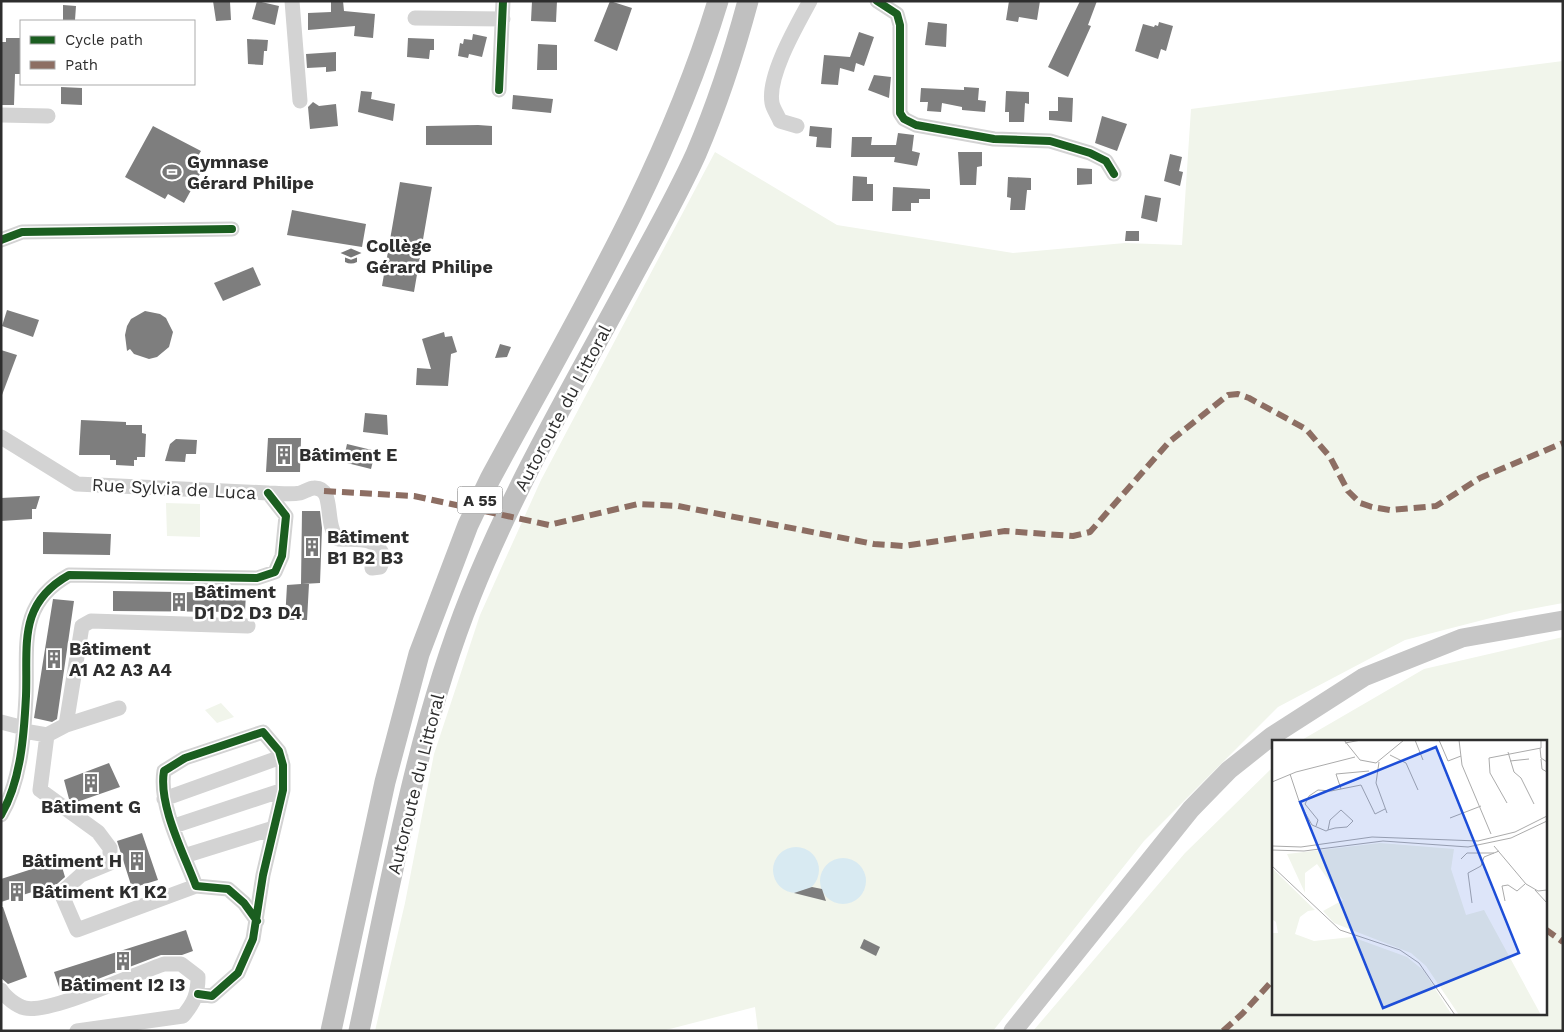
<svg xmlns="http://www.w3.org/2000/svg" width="1564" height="1032" viewBox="0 0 1564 1032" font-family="'Work Sans',sans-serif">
  <rect width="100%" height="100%" fill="#fff"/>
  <path fill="#f1f5eb" d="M1563,61V603L1514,612L1405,640L1278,707L1144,841L993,1031H758L755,1007L662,1031H375L405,903L434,754L480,615L541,480L715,152L837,225L1013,253L1125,243L1182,245L1191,109Z
    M166,503L200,504V537L167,536Z
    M1563,637V1031H1033L1185,853L1273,767V1013H1545V741H1300L1424,669Z
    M221,703L234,717L217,723L205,710Z"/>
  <path fill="#d8eaf2" d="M773 870a23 23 0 1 1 46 0a23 23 0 1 1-46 0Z
    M820 881a23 23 0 1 1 46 0a23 23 0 1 1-46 0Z"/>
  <path fill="#7e7e7e" d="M213,1L230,2L231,20L216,21Z
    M257,1L279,6L275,25L252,19Z
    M331,1H343L344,11L375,14L373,38L354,36L355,26L308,30V13L331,12Z
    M532,1H557L556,22L531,21Z
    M610,1L632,8L617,51L594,41Z
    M1009,1H1040L1037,20L1019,17L1018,22L1006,20Z
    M1080,1H1097L1088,25L1091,26L1068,77L1048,67Z
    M63,5L76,6L75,20H63Z
    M928,22L947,24L946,47L925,45Z
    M1159,22L1173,26L1166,51L1161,49L1158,59L1135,51L1143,24L1154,27L1155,25L1158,26Z
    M859,32L874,37L864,66L856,63L854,72L840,68L838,85L821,84L824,55L850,57Z
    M473,34L487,37L482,57L469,54L468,58L458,56L460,43L463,44L464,39L472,40Z
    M6,38H20L21,74H15L14,105H1V42H6Z
    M408,38L434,39V50H430L429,59L407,57Z
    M247,39L268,40L267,51H264L263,65L248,64Z
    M538,44L557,45V70H537Z
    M336,52V71L326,72V67L307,68L306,54Z
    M874,75L891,77L889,98L868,90Z
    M61,87L82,88V105L61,104Z
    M964,87L979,88L978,100L986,101L985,112L962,110V107L942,103L941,112L927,111L928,102H920L921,88L964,90Z
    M361,91L372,92L371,99L395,104L393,121L358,112Z
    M1006,91L1029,92V104L1025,103L1024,122H1009V112H1005Z
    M513,95L553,99L551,113L512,109Z
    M1058,97L1073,98L1072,122L1049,120V111H1058Z
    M313,102L319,106L336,104L338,126L310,129L308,107Z
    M1102,116L1127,124L1117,151L1095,143Z
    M478,125L492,126V145H426V126Z
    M153,126L201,151L198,156L207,161L184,203L168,194L165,199L125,177Z
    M810,126L832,128L831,148L816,147L817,137L809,136Z
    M898,133L914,135L912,151L920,153L917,166L894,162L895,157H851L852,137H872L871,145H896Z
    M958,152H982V166L977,167L976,185H960Z
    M1170,154L1182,157L1179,171L1183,172L1180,186L1164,181Z
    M1077,168L1092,169V184L1077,185Z
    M853,176L867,177V184H873V201H852Z
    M1008,177L1031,178V190H1027L1025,210H1010L1011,198L1007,197Z
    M400,182L432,187L414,292L382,286Z
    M893,187L930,189V199H919V203H911V211H892Z
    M1145,195L1161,198L1157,222L1141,218Z
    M292,210L366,224L362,247L287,235Z
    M1126,231H1139V241H1125Z
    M253,267L261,285L223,301L214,283Z
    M7,310L39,320L33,337L2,326Z
    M145,311L160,314L166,318L173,332L169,347L157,357L149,359L134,354L130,349L127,351L125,335L127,326L131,319Z
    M444,332L445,337L452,336L457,352L451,354L448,386L416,385L417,368L431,369L422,339Z
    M500,344L511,347L507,357L495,358Z
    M1,350L17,355L2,395H1Z
    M365,413L387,415L388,435L363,432Z
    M81,420L126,422V425H142V433L146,434L145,457H137V460H134V466L116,465V460H110V455H79Z
    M268,438H301L300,472H266Z
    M176,439L197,440L196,454H186L185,462L165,461L170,444Z
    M347,444L380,452L378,462L373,461L371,469L343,462Z
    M40,496L36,509H32V519L1,521V498Z
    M302,511H320L322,528L320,583L302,584H309L307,620H285L287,585L301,584Z
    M43,532L111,534L110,555L43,554Z
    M113,591L246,593L245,612L113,611Z
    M53,599L74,601L57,719L52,722L34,718Z
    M109,763L120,787L74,803L69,799L64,780Z
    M142,833L158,880L132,888L117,841Z
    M60,860L65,877L57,884L1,902V879Z
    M812,887L822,889L826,901L794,893Z
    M1,907H3L27,977L8,984L1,978Z
    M186,930L193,951L182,955H161L61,993L54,972Z
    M864,939L880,947L876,956L860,948Z"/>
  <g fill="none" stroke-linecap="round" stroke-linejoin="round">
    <path stroke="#d3d3d3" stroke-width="15" d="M292,1L300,101
      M877,1L897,14L900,25V113L904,119L916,125L994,139L1050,141L1090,153L1106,161L1114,174
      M415,18L503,19
      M499,90L503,1
      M1,115L48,116
      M797,126L780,121C778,115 773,109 772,103C767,76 797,25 810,1
      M1,240L22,232L232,229
      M1,437L77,484L268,493C278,493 290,495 300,493C304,492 310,488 314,488C336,487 323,524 338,539C359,540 376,535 384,558L380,567L372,568
      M1,722L24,728
      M66,725L82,626L91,621L248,626
      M24,731L47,735L66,725L119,708
      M47,735L40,790L98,832L110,848V863L81,875L61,893L77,930L196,886
      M164,799L281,757
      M1,815C21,781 24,735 26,696C28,646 17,604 69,575L257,578L275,572L282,556L286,516L268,493
      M174,826L283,790
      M184,856L274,828
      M1,990C5,997 17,1006 25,1008C49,1014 137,973 164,964H181L198,977C198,994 194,1003 183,1016L77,1031
      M198,994L212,996L238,973L253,939L263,875L283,790V765L279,751L263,732L185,758L164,771C158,805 184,854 196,886L228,889L244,903L257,921"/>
    <path stroke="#c6c6c6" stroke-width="19" d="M1013,1031L1191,809L1229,770L1272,736L1364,677L1462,638L1563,620"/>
    <path stroke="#c0c0c0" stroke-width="21" d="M331,1031L385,782L419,654L468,525L490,479C574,324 667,170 718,1
      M359,1031C390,887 416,732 471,595C515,485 576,381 632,277C654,236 677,196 696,154C717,105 734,53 748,1"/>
    <path stroke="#8d6e63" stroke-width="6" stroke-dasharray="12 6" stroke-linecap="butt" d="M324,491L414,496L549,525L638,504L678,506L874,544L904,546L1005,531L1073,536L1090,532L1169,442L1228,395L1238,394L1249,398L1306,429L1330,457L1348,491L1360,503L1372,507L1390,510L1436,506L1480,478L1563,443
      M1545,929L1563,942
      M1223,1031L1242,1014L1273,980"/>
    <g stroke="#fff" stroke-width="11">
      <path id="cycleway" d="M877,1L897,14L900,25V113L904,119L916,125L994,139L1050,141L1090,153L1106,161L1114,174
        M499,90L503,1
        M1,240L22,232L232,229
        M1,815C21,781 24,735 26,696C28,646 17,604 69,575L257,578L275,572L282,556L286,516L268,493
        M198,994L212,996L238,973L253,939L263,875L283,790V765L279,751L263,732L185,758L164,771C158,805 184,854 196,886L228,889L244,903L257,921"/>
    </g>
    <use href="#cycleway" stroke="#1b5e20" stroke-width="8"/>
  </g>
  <defs>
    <g id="stadium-bare" transform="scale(1.5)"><path d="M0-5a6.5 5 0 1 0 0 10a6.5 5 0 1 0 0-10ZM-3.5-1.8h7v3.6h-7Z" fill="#777" stroke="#fff" stroke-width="2.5" paint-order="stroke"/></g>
    <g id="school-bare" transform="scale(1.5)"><path d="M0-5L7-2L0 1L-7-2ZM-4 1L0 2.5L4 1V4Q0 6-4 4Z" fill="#777" stroke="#fff" stroke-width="2.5" paint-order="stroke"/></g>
    <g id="building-bare" transform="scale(1.5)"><path d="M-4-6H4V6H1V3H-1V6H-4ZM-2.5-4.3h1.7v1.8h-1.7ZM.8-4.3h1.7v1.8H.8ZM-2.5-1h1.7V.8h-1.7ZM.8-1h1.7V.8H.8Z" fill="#777" stroke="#fff" stroke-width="2.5" paint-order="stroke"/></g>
  </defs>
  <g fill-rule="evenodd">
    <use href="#stadium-bare" x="172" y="172"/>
    <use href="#school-bare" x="351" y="256"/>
    <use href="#building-bare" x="284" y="455"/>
    <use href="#building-bare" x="312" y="547"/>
    <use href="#building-bare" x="179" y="602"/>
    <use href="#building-bare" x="54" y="659"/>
    <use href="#building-bare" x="91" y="783"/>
    <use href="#building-bare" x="137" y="861"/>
    <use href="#building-bare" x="17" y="892"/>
    <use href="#building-bare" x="123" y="961"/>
  </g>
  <g text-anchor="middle" stroke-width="5" stroke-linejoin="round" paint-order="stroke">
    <rect fill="#fff" stroke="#6d6d6d" stroke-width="1" x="457.5" y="486.5" width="45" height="27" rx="4"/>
    <g font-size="16" font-weight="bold" fill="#2e2e2e">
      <text x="480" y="506">A 55</text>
    </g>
    <g font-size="18" font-weight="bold" fill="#2e2e2e" stroke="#fff" text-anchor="start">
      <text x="187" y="168">Gymnase<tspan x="187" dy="21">Gérard Philipe</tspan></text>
      <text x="366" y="252">Collège<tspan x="366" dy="21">Gérard Philipe</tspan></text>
      <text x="299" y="461">Bâtiment E</text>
      <text x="327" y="543">Bâtiment<tspan x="327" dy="21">B1 B2 B3</tspan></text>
      <text x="194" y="598">Bâtiment<tspan x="194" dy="21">D1 D2 D3 D4</tspan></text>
      <text x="69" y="655">Bâtiment<tspan x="69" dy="21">A1 A2 A3 A4</tspan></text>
      <text x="91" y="813" text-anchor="middle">Bâtiment G</text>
      <text x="122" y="867" text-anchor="end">Bâtiment H</text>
      <text x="32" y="898">Bâtiment K1 K2</text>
      <text x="123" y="991" text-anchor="middle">Bâtiment I2 I3</text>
    </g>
    <g font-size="18" fill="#2e2e2e" stroke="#fff">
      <text transform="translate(563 408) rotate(-62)" y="6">Autoroute du Littoral</text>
      <text transform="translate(174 489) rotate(3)" y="6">Rue Sylvia de Luca</text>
      <text transform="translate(416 784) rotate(-76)" y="6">Autoroute du Littoral</text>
    </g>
  </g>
  <g transform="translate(1272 740)">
    <rect width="275" height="275" fill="#fff"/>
    <path d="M108,103L182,109L179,129L194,175L212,170L269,275H187L154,226L139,213L62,183L51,171L71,160L45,124L33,133V153L15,114ZM0,128L43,170L36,171L28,177L23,194L42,201L80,197L135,217L151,230L180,275H0V193H6L4,182L0,179Z" fill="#f1f5eb"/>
    <path fill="none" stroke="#ababab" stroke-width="1" d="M72,0L88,20L104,23L132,0M143,0L151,20M167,0L176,21L189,16M187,0L190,25L219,94M73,3L89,0M268,8L269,18L275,22M236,12L242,32L249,38L262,64M118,15L134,23L146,50M269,19L270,29L275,32M238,21L257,19M107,22L104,43L115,73M18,34L28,64L40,85L54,91L56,90L63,88L75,87L81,81L69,70L58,80L56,90M0,42L24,32L83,17M69,49L64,34L97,31M235,63L218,33L217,18L269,8V0M178,78L209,66M44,86L46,80L33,64L37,56L46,50L59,51L89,45L103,74L113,69M0,106L29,107L100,97L206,101L243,92L275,76M222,106L254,144L266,151L275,150M0,110L32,111L111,101L196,107L239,98L275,81M189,119L195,113H222M0,126L68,190L128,210L147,223L183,275M263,150L275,163M233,161L230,146L236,145L245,151L253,144M200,163L196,133L209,126L212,117L227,111"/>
    <path fill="#1d4ed8" fill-opacity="0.15" stroke="#1d4ed8" stroke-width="2.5" d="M164,7L247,213L111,268L28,62Z"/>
    <rect width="275" height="275" fill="none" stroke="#2e2e2e" stroke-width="2.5"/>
  </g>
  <rect width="1564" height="1032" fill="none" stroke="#2e2e2e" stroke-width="5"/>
  <rect x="20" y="20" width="175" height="65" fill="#ffffff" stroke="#ababab"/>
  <rect x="30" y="36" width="25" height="8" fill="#1b5e20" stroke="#ababab"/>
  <text x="65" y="45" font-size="15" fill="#2e2e2e">Cycle path</text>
  <rect x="30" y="61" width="25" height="8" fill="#8d6e63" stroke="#ababab"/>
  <text x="65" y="70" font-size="15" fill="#2e2e2e">Path</text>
</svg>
